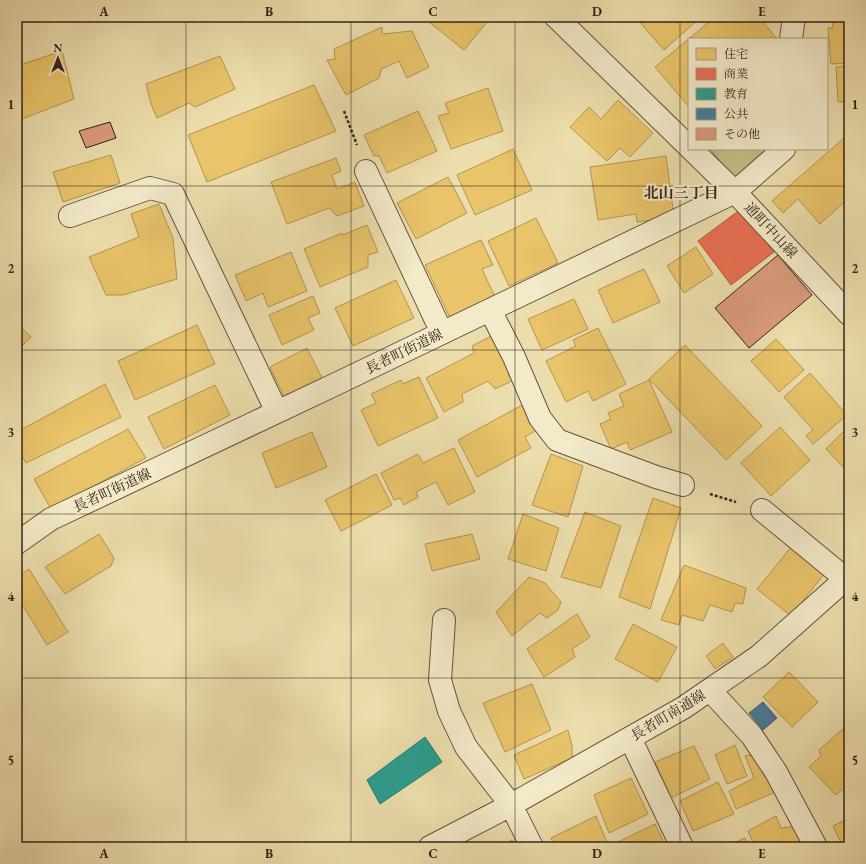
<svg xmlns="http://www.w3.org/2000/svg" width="866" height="864" viewBox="0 0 866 864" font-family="'EB Garamond','Noto Serif JP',serif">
  <rect width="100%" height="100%" fill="#ecdeac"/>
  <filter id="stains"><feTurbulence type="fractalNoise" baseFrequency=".005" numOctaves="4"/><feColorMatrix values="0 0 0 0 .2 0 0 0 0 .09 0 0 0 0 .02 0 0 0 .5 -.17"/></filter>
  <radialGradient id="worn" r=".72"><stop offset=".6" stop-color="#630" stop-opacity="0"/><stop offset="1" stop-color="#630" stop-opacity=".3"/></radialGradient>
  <path fill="#c0bf84" stroke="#7a7150" d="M710,149H772L735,180Z"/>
  <path fill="#e9c46a" stroke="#b39452" d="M17,17H24L22,27L17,26Z
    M424,17H491L464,50L424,18Z
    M635,17H701L664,50Z
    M715,17H759L777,39H689V107L655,67Z
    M832,17H849V63L831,64L828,28H833Z
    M382,27V34L412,31L429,67L407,78L399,61L381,69L379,78L346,95L327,60L335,59L334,49Z
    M62,51L74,99L17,121V66Z
    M220,56L235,89L195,107L189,103L157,118L151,104L146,84Z
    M849,66V101L838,102L836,67Z
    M314,85L336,131L207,182L188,135Z
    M488,88L503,131L451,149L438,116L449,113L445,103Z
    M618,100L653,133L630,157L620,148L607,161L570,127L589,107L601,119Z
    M418,111L437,151L387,173L379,156H374L364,135Z
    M844,138L849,143V198L820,224L798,199L783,213L772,201Z
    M513,149L532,190L475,215L457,175Z
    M111,155L120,183L63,202L53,172Z
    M666,156L674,217L637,222L636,214L598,220L590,167Z
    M336,158L341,171L332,175L337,189L355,182L364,206L337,216L329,208L287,224L271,182Z
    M448,177L467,213L416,239L397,203Z
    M159,204L173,238L177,279L123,295H106L89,257L139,237L131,214Z
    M536,218L558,263L509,286L488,241Z
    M367,225L378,252L368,255V267L320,287L304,249L342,233L343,235Z
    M481,240L493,265L482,269L496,299L451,320L425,265Z
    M696,247L713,274L684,293L667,266Z
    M291,252L307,291L268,307L263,293L246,301L235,275Z
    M644,269L660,302L613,323L598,290Z
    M396,280L414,318L353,346L335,308Z
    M313,296L320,313L308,318L314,330L282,345L269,315Z
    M574,299L588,329L542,350L528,319Z
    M17,323L31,337L17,351Z
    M197,325L215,364L135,400L118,361Z
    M598,328L626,384L593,401L588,391L566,402L546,361L576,346L573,340Z
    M499,332L511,370L508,374L512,381L495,389L488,381L462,394L463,402L444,412L426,378L474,353L472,346Z
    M776,339L804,370L779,392L751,361Z
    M685,345L762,426L726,460L649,379Z
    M307,348L322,378L284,396L270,367Z
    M810,373L847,415L813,444L806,436L813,430L784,397Z
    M419,377L438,418L378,446L361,410L376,403L371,394L401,380L403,384Z
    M649,380L672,432L630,450L627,442L611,449L600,424L611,419L608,413L624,406L619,394Z
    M105,384L121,417L26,463L17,448V432Z
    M215,385L230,415L164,449L148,417Z
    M526,403L540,428L525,437L531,448L477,477L458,440Z
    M849,426V473L826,449Z
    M780,427L810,460L771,496L741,463Z
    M128,429L146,458L51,509L34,479Z
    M312,432L327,467L276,488L262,453Z
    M454,448L475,492L448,505L436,482L416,492L418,497L404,505L400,498L394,500L381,473L418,454L423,463Z
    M551,454L583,466L568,517L532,505Z
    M376,474L392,505L341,531L325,500Z
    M653,498L681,508L650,609L619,597Z
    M585,512L621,526L601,588L561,577Z
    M523,514L559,528L546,571L508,559Z
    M99,534L114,558L111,566L65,594L45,567Z
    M472,534L480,559L432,571L425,544Z
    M792,546L825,573L791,616L757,589Z
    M684,565L746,588L743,604L735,603L732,612L710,605L703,621L682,615L679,625L661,620Z
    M29,569L68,632L47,645L17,596V577Z
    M529,577L545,583L561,602L558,610L547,618L540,613L512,636L496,612Z
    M577,614L590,637L572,649L575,657L544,677L527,649Z
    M633,624L677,647L658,682L615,659Z
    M723,643L733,657L715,669L706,656Z
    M789,672L818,702L792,727L763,697Z
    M532,684L551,730L505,752L483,703Z
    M844,728L849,734V784L836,795L809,767L821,756L819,750Z
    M568,730L572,746V758L524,779L514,755Z
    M735,745L747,776L727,784L715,755Z
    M694,746L710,779L671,798L655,762Z
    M756,754L778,791L736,809L729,791L754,778L745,756Z
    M631,778L648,814L609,833L594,795Z
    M718,782L734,814L693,831L680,801Z
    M596,816L609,847H555L551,838Z
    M776,816L781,828L798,826L808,847H755L748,831Z
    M849,818V847H843L833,826Z
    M655,824L666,847H618L616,843Z
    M745,838L749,847H725Z
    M512,840L515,847H500Z"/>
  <path fill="#e76f51" stroke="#b15841" d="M741,209L774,252L731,285L698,241Z"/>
  <path fill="#2a9d8f" stroke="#2d786c" d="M425,737L442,762L380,804L367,780Z"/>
  <path fill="#457b9d" stroke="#406176" d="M763,702L777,718L763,730L749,713Z"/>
  <path fill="#da9a7b" stroke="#34231b" d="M110,122L116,138L86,148L79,131Z
    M778,255L812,295L749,348L715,308Z"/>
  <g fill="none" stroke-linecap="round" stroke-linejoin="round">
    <g stroke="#62523f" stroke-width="24">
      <path id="minor" d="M556,17L689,147
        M791,39L794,17
        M691,149L735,192L849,314
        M366,171L442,333
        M70,216L150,188L173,194L277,412
        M490,310L514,357L540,418L557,440L656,477L683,485
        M762,510L846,579
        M17,543L51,519L334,385L735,192L784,149
        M710,690L752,736L776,772L816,847
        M630,738L682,847
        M430,847L511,805L466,747L449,711L440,680L444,620
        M532,847L511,805L683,708L759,656L849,576"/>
    </g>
    <path stroke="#34231b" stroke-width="2.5" stroke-dasharray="3 2" stroke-linecap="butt" d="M344,111L357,145
      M710,494L736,502"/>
    <use href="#minor" stroke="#f3eac9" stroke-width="22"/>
  </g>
  <path fill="none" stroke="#34231b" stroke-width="1" stroke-opacity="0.55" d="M186,17V847M351,17V847M515,17V847M680,17V847M17,186H849M17,350H849M17,514H849M17,678H849"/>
  <g text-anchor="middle" stroke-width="4" stroke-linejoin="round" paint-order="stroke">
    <g font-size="14" fill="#34231b" stroke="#f3eac9">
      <text transform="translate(771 230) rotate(47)" y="5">通町中山線</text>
      <text transform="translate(404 351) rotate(-26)" y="5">長者町街道線</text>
      <text transform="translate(112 490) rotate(-25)" y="5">長者町街道線</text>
      <text transform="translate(668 715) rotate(-31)" y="5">長者町南通線</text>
    </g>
    <g font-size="15" font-weight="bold" fill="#34231b" stroke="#f3eac9">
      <text x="681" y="198">北山三丁目</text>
    </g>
  </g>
  <rect width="866" height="864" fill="none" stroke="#ecdeac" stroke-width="44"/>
  <rect x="688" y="38" width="140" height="112" fill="#f3eac9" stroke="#a79a83"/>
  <rect x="696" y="48" width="20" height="12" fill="#e9c46a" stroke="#a79a83"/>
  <text x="724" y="58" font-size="12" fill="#34231b">住宅</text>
  <rect x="696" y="68" width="20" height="12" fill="#e76f51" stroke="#a79a83"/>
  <text x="724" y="78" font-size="12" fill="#34231b">商業</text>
  <rect x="696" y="88" width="20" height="12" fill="#2a9d8f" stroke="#a79a83"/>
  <text x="724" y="98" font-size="12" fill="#34231b">教育</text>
  <rect x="696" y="108" width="20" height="12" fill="#457b9d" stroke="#a79a83"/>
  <text x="724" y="118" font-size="12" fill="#34231b">公共</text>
  <rect x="696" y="128" width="20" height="12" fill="#da9a7b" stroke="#a79a83"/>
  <text x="724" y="138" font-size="12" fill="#34231b">その他</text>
  <g transform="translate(58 58)" stroke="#f3eac9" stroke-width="3" paint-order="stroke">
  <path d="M0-3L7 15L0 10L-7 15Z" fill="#34231b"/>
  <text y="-6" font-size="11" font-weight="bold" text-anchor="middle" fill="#34231b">N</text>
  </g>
  <rect x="22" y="22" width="822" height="820" fill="none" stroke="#34231b" stroke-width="1.5"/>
  <g font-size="13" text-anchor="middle" font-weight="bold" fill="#34231b">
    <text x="104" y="16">A</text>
    <text x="269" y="16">B</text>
    <text x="433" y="16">C</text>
    <text x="597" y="16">D</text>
    <text x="762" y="16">E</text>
    <text x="11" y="109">1</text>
    <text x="855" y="109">1</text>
    <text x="11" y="273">2</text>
    <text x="855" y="273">2</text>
    <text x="11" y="437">3</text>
    <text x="855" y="437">3</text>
    <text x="11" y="601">4</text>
    <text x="855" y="601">4</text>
    <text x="11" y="765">5</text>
    <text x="855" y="765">5</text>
    <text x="104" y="858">A</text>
    <text x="269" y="858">B</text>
    <text x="433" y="858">C</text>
    <text x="597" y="858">D</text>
    <text x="762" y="858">E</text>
  </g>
  <rect width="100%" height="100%" filter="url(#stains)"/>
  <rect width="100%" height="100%" fill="url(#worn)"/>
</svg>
